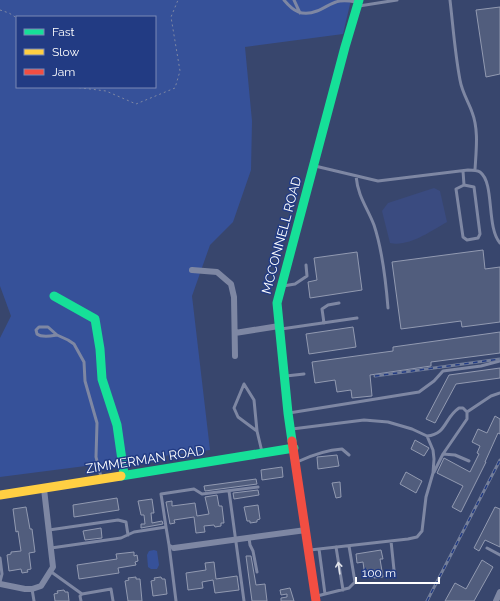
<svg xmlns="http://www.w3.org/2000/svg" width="500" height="601" viewBox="0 0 500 601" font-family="Raleway,sans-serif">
  <rect width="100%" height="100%" fill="#38466d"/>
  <path fill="#365199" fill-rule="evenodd" d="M0,0H351L343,34L245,47L252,121L251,170L233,222L210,245L192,296L210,450L0,477V338L11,316L0,286ZM17,17H155V87H17Z
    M154,550L157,551L159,565L157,569H151L148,567L147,555L149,551Z"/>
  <path fill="#3a4b80" d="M434,188L440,191L447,222C431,231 409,247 390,243L382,211L388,203Z"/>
  <path fill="#515d7d" stroke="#929ab1" d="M500,7V74L486,77L476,10Z
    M483,250L485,269L500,267V322L462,327L461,321L401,329L392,262Z
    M357,252L362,290L310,298L308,282L317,280L314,258Z
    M353,327L356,347L309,354L306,334Z
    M500,332V353L431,362V366L370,375L372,396L352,398L351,390L337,392L335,380L315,383L312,362L393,351V347Z
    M500,368V378L456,384L435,423L426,419L449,375Z
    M495,416L500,419V434L498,433L485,462H486L461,512L452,507L463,486L437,473L444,458L470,472L479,454L477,453L480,446L472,442L478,429L487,433Z
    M415,440L429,448L424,456L411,449Z
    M337,455L339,466L318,469L317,457Z
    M282,467L283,477L262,480L261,470Z
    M406,472L422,481L416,493L400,484Z
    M256,479L257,484L205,491L204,486Z
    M340,482L341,497L336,498L332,483Z
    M258,490L259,495L234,499L233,493Z
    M217,495L219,506H222L224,523H221V526L215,527L214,525L204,526L205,532L196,533L194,517L174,520L175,523L170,524L166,502L172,501V506L195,503L197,516L209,514L205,497Z
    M117,498L119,510L74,517L73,505Z
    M152,499L154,513H151L152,523L162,521L163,524L141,528V524H145L144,515H141L138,501Z
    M258,505L260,519L257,520V522L250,523V521H247L244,507Z
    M26,507L30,529H32L35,552L29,553L31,569L27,570L28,572L22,573L21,569L9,571L7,555L11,554V552L21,551L18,531L16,532L13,509Z
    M495,507L500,509V547L485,540L479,551L474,548Z
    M101,528L102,538L85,540L83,531Z
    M381,550L383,559H380L383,577L374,578L373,576L365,577L363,562L357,563L356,554Z
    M134,552V556L137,555L138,561L135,562L136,565L118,568L119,573L79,579L77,565L117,559L116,554Z
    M246,556H251L256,585L265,584L267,601H252Z
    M482,560L493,567L474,601H445L455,583L466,589Z
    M214,562L216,579L237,576L239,590L215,593L213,580L202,582L203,588L188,590L186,573L206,570L205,563Z
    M136,577V579H140L142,601H128L125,581L129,580L128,578Z
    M161,577L162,579H165L167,594L153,596L151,581L155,580L154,578Z
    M290,588L294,601H281V598L287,597V594L281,595L280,590Z
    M64,590L65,592H68L69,601H55L54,594L58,593L57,591Z"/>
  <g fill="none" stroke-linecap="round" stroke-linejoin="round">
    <path stroke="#7e87a3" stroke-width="1" stroke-dasharray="2 3" stroke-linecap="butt" d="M0,10L9,13L17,18
      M74,87L106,91L136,104L175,88L180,71L171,17L178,0"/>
    <path stroke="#7e87a3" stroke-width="3" d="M284,0C293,11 302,17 317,11C325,8 332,2 340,1C346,0 351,1 356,2
      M294,0L300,13
      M450,0C453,26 455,54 460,80C462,92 468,101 472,112C479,130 476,151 475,170
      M359,6L397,0
      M315,166L378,181L468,170C473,170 477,170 480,172C495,183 486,227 500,243
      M463,171L464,185L456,189L463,237L467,240L478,238L480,234L474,187L464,185
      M356,176C358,197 367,207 374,225C382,249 386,283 388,308
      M283,286L295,284L307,276L306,265
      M324,323L322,309L328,305L339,303
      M281,329L357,318
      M57,335C51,336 42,338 37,334L36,330L39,327H48L57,335L68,340L74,344L84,362L85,381L97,423L96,457L101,477
      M286,376L304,374
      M467,412L491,396L500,393
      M289,413L419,392L434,381L443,371L481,366L500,361
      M292,429L364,420L388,422L412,429L427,436L433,450L434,459L433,473L426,497L422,531L417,537L408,539L310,550
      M257,431L238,417L234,408L244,384L254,400L257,431L262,452
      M427,436C447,434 444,418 459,408H463L467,412V419L443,454
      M297,462C312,455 325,450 342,449L349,455
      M434,472L443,454L455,455L469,461
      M229,491L244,601
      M166,527L161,494L194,489L202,494L258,487
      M49,530L118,520L126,522L128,535
      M249,538L250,545L253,551L257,572
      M391,541L394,570
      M169,545L176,601
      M336,547L343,590
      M51,548L121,538L134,532L166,527L169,545L174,548
      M487,548L500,555
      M0,558L2,574L0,582
      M50,571L82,594L111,589L113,601
      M32,589L34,601
      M325,594L349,588L355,582L349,546
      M317,596L325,594L319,549
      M81,601L80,596L82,594"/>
    <path stroke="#7e87a3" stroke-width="6" d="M192,270L217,272L231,284L234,297L235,356
      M235,333L279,326
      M174,548L306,530
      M0,584L25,589H32L41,586L53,567L44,489
      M496,601L500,592"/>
    <path stroke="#16e098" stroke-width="9" d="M54,296L95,319L100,349L102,379L117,425L124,474
      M292,441L288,413L277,303L345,47L359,0
      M121,476L294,448"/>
    <path stroke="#ffcf43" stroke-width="9" d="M0,495L121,476"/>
    <path stroke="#f24e42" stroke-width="9" d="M292,441L316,601"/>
    <g stroke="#747f9b" stroke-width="3">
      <path id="rail" d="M375,376L500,359
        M427,601L500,460"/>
    </g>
    <use href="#rail" stroke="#223b83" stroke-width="1.5" stroke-dasharray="4.5" stroke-linecap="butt"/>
  </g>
  <defs><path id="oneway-shaft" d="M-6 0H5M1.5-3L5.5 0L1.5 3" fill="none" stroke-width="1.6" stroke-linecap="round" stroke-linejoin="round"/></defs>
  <use stroke="#dfe1e8" href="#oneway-shaft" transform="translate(339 568) rotate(-98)"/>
  <g text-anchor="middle" stroke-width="3" stroke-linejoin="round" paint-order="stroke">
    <g font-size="13" fill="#fff" stroke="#223b83">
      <text transform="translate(281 235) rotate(-75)" y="5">MCCONNELL ROAD</text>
      <text transform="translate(145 459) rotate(-9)" y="5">ZIMMERMAN ROAD</text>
    </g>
  </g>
  <rect x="16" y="16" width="140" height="72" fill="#223b83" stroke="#7a89b5"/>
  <rect x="24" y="29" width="20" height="6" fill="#16e098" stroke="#7a89b5"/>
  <text x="52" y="36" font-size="12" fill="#ffffff">Fast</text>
  <rect x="24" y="49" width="20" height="6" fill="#ffcf43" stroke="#7a89b5"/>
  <text x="52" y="56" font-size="12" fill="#ffffff">Slow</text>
  <rect x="24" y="69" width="20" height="6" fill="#f24e42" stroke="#7a89b5"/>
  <text x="52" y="76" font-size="12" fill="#ffffff">Jam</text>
  <path d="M356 577v6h83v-6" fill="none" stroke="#ffffff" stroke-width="2"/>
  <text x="362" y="577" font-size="12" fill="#ffffff" stroke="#223b83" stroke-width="3" paint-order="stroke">100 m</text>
</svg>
